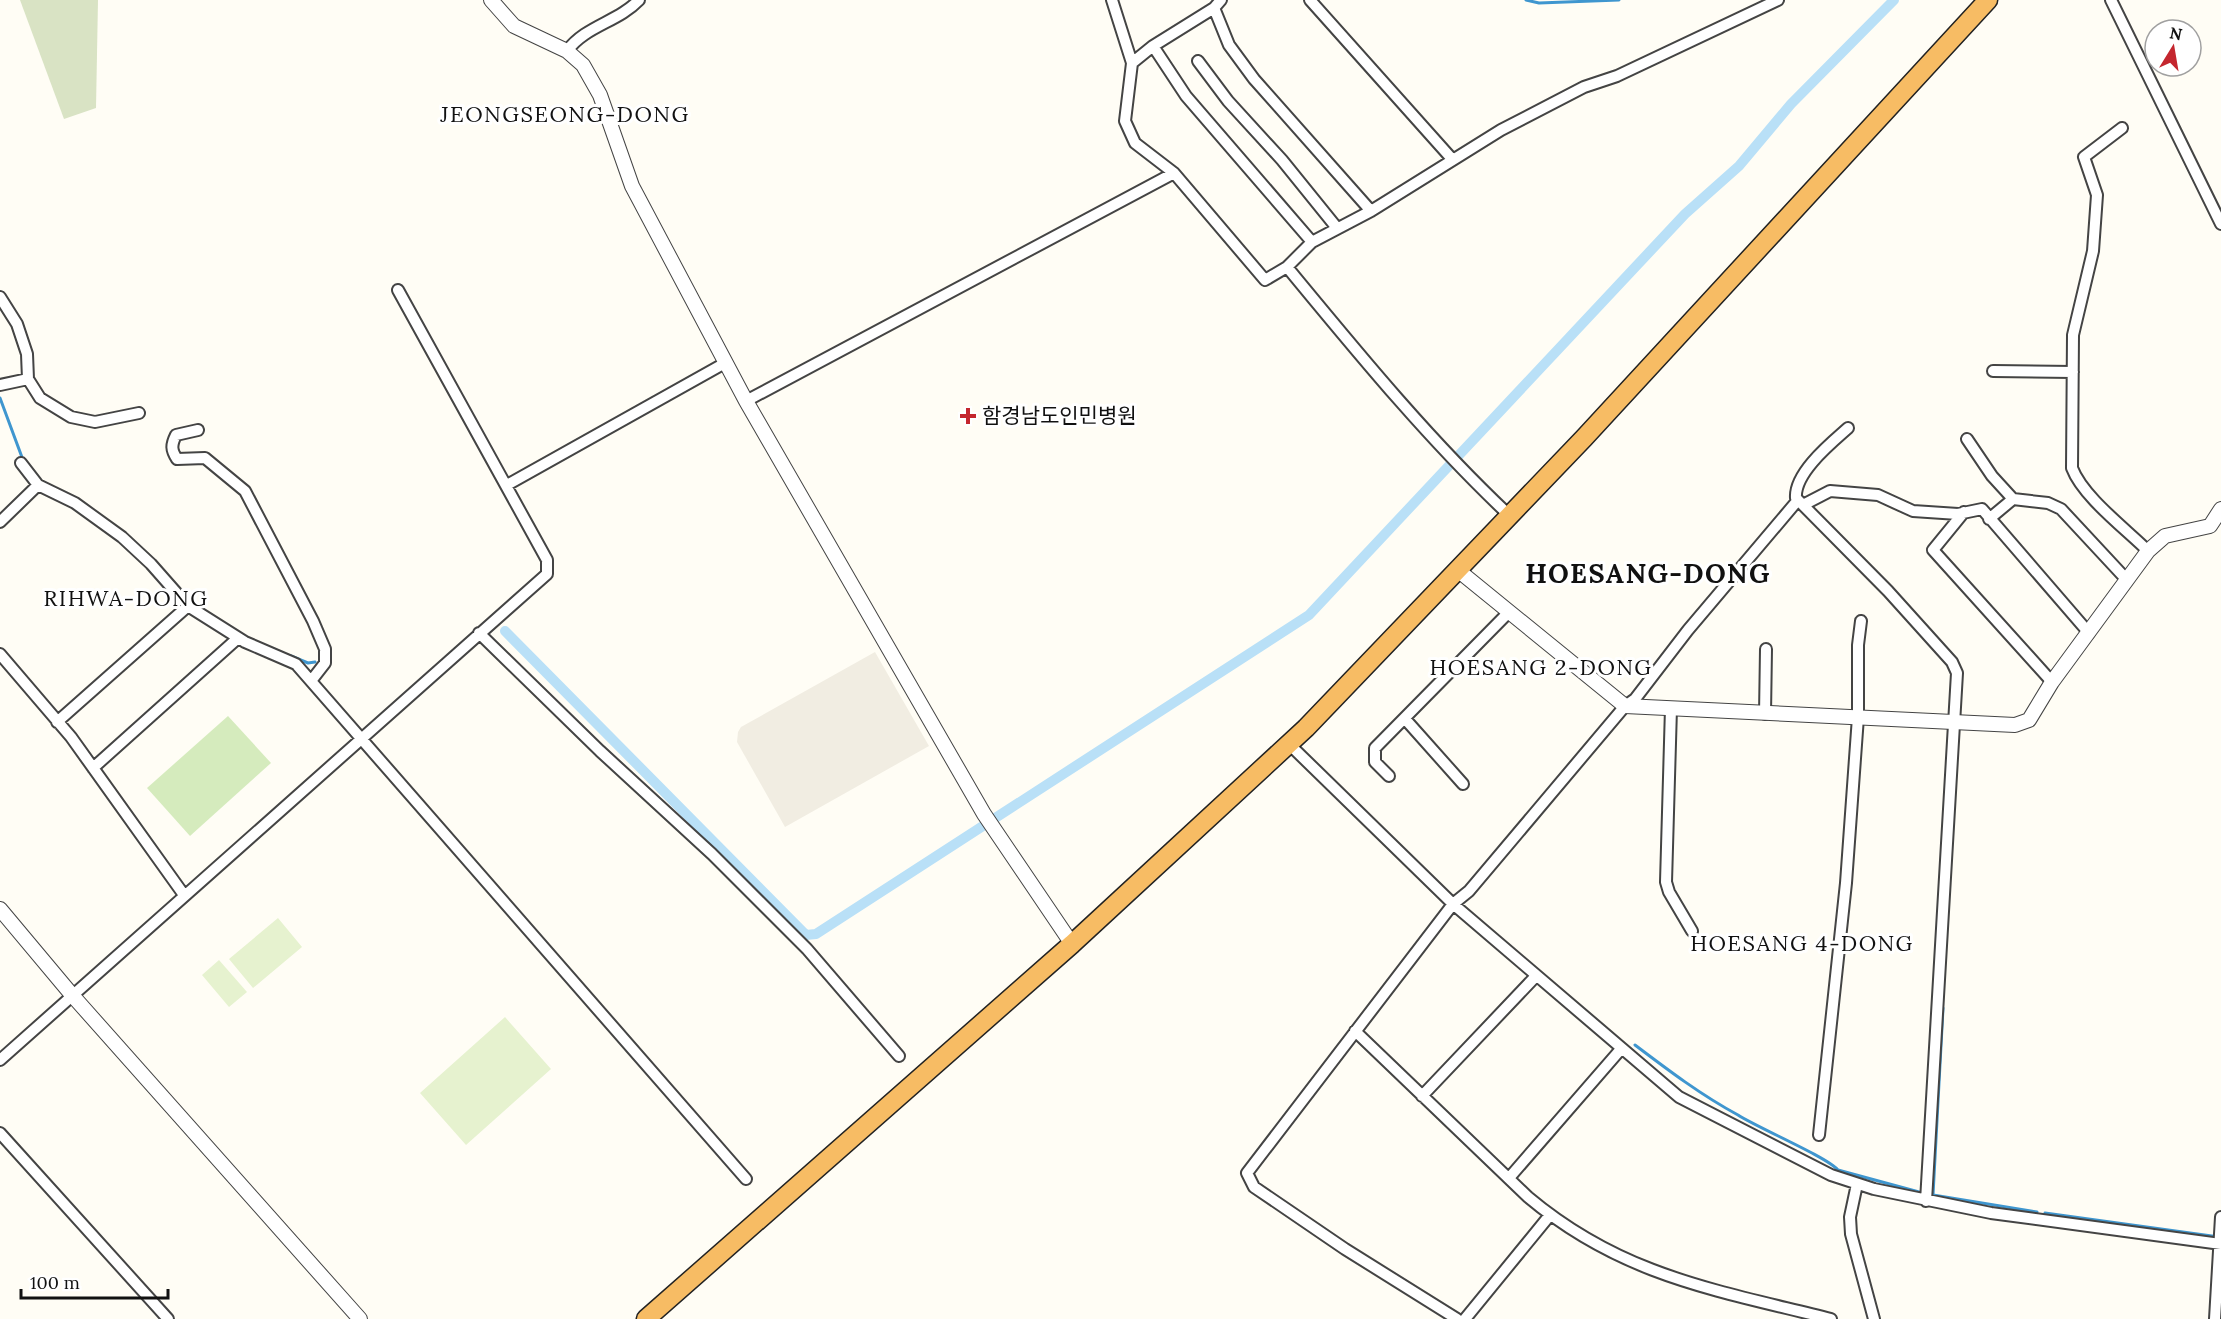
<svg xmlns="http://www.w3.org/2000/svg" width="2221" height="1319" viewBox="0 0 2221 1319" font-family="Lora,'Noto Sans KR',serif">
  <rect width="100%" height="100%" fill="#fffdf5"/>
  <path fill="#d5ebbd" d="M228,716L271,763L190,836L147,788Z"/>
  <path fill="#d9e3c4" d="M20,0H98L96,108L64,119Z"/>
  <path fill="#e6f2cf" d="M278,918L302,947L253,988L229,959Z
    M219,960L247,992L229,1007L202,975Z
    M505,1017L551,1069L466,1145L420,1093Z"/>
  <path fill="#f1ede2" d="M875,652L929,746L785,827L737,742L738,732L741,727Z"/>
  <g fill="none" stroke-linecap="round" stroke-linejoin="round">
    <path stroke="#3f96cf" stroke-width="3" d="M1526,0L1539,3L1619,0
      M0,398L23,460
      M185,596L203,610
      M291,656L308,663L315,662
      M1943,1008L1933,1195L2037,1212
      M1635,1045C1668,1070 1701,1095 1738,1115C1758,1128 1827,1157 1838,1170L1919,1192
      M2045,1213L2219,1237"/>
    <path stroke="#b9e0f7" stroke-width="10" d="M505,631L806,935L816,934L1309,615L1685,214L1739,166L1791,104L1894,0"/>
    <g stroke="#444" stroke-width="14">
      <path id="minor" d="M1112,0L1132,63L1125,121L1135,143L1174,173L1265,280L1287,267L1312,242L1371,211L1501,130L1584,87L1617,76L1778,0
        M1310,0L1452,159
        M2111,0L2221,224
        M1214,8L1229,45L1254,79L1371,211
        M1153,46L1186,96L1312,242
        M567,51C585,26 618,22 639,0
        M1198,61L1228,101L1282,160L1337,228
        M1132,63L1153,46L1214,8L1221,0
        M2122,128L2084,157L2097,195L2093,251L2073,335L2072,468C2083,497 2126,529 2148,551
        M1287,267C1358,353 1429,440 1510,516
        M0,297L17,324L27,354L28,379L40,398L71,417L95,422L139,413
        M1993,371L2073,372
        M0,385L28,379
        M746,401L1174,173
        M1848,428C1831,443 1794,473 1796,498L1888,591L1952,662L1957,673L1926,1201
        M198,430L176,435C171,445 171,450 177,459L205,458L245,491L313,621L325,649V663L311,681
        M1967,439L1992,476L2013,499L2048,503L2061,509L2127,580
        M21,463L38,485L75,503L122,537L151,564L188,606L245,642L296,664L746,1179
        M507,485L725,363
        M1803,505L1830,491L1878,495L1913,511L1958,514L1982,509L2089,633
        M1964,512L1933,550L2052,682
        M1989,519L2013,499
        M0,522L38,485
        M479,633L600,751L712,854L807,949L899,1056
        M0,654L71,737L184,895
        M1671,708L1666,882L1669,892L1692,931
        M1765,714L1766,649
        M1406,720L1463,784
        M57,722L188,606
        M1289,744L1453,904L1679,1097L1831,1175L1874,1189L1991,1213L2221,1244
        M93,768L238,638
        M1389,776L1375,762V748L1508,613
        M1355,1031L1528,1197C1622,1276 1716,1290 1831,1319
        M0,1060L547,574V560L398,290
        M1422,1096L1536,976
        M0,1133L168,1319
        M1819,1135L1846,883L1858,717V645L1861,621
        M1509,1178L1621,1049
        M1857,1184L1850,1217L1851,1234L1874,1319
        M1457,1319L1345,1249L1254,1187L1247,1173L1453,904L1469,891L1625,706L1635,699L1688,630L1798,500
        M1465,1319L1550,1215
        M2215,1319L2221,1217"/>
    </g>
    <g stroke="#444" stroke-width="16">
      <path id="tertiary" d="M491,0L514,26L567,51L583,65L600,95L632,186L746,401L984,814L1072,944
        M1459,571L1625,706L2015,725L2029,720L2052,682L2148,551L2165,536L2210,526L2221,509
        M0,909L72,995L360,1319"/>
    </g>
    <g stroke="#222" stroke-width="21">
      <path id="trunk" d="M646,1319L1072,944L1306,728L1584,438L1988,0"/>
    </g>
    <use href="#minor" stroke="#fff" stroke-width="10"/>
    <use href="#tertiary" stroke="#fff" stroke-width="14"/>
    <use href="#trunk" stroke="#f7bc64" stroke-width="18"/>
  </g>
  <path fill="#c4262e" stroke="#fff" stroke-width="2" d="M965 407h6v6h6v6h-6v6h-6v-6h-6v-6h6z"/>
  <g text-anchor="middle" stroke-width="6" stroke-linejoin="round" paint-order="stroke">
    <g font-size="21" fill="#111" stroke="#fff" text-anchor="start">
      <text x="982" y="423">함경남도인민병원</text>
    </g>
    <g font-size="22" letter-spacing="1.5" fill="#111" stroke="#fff">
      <text x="565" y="122">JEONGSEONG-DONG</text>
      <text x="126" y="606">RIHWA-DONG</text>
      <text x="1541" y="675">HOESANG 2-DONG</text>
      <text x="1802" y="951">HOESANG 4-DONG</text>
    </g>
    <g font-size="27" font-weight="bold" letter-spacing="1.5" fill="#111" stroke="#fff">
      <text x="1648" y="583">HOESANG-DONG</text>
    </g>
  </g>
  <g transform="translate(2173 48) rotate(11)"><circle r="28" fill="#ffffff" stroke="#a0a0a0" stroke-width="1.5"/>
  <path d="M0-4.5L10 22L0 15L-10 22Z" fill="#c4262e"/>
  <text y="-9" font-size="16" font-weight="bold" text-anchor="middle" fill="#111111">N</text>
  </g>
  <path d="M21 1289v9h147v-9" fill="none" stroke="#111111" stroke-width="3"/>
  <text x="30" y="1289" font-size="18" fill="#111111" stroke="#ffffff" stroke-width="4.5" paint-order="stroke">100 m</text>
</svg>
